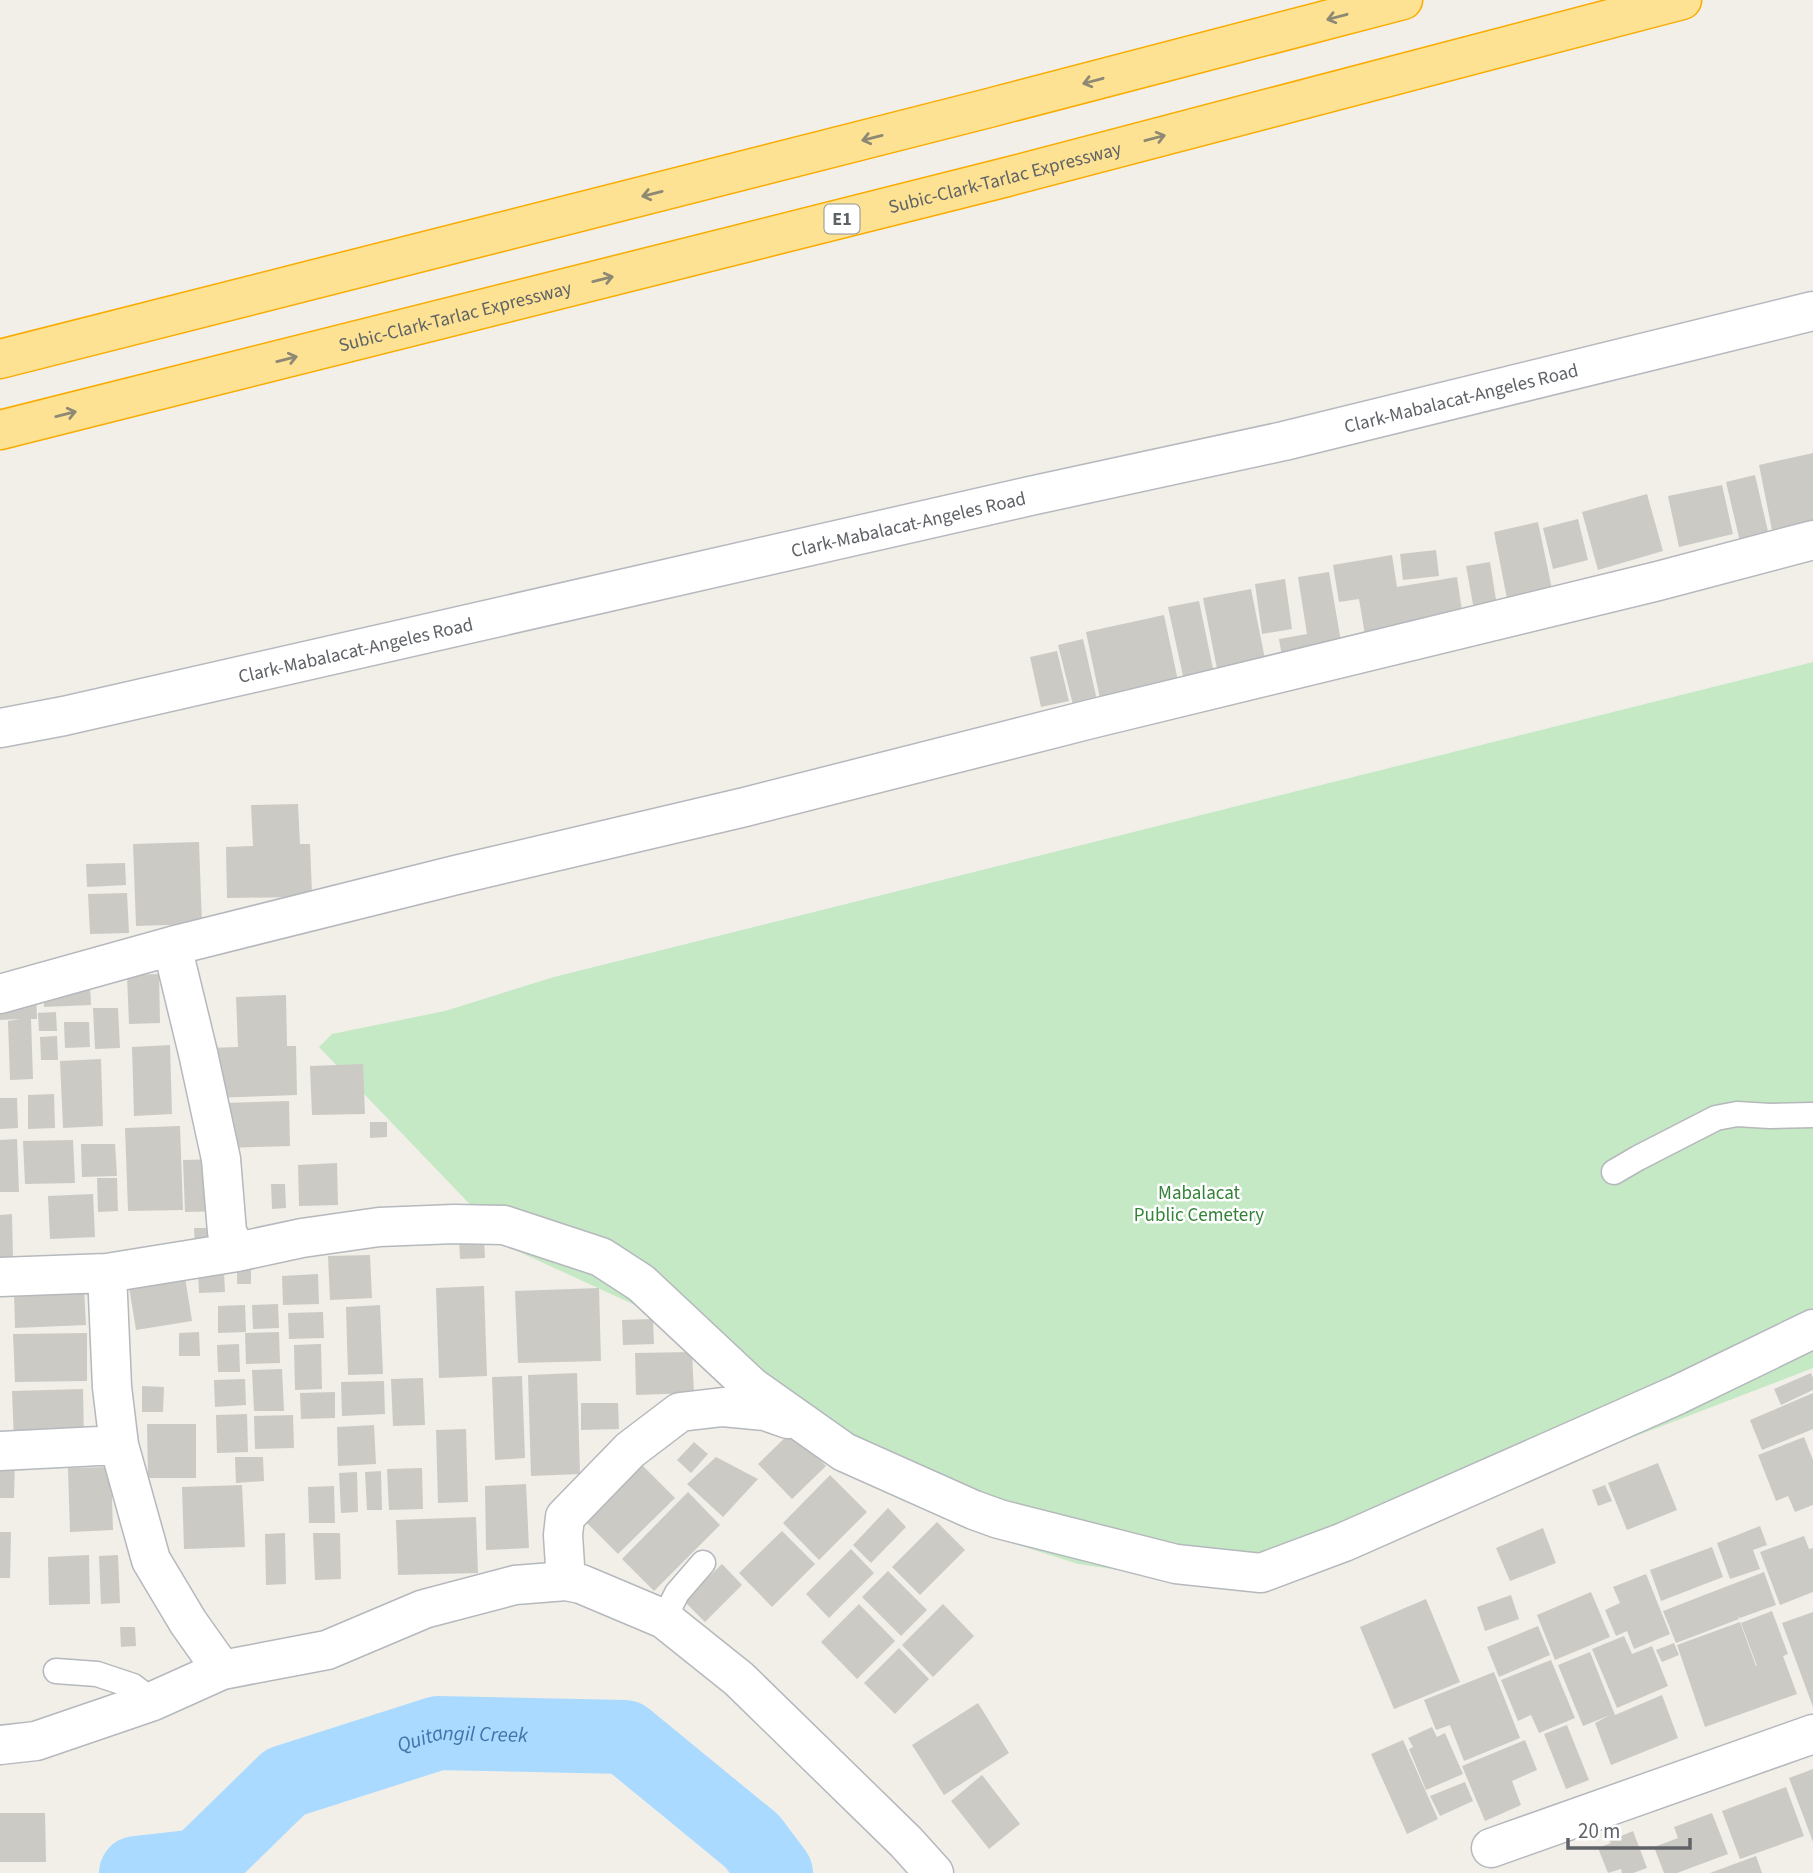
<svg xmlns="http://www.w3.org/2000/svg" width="1813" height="1873" viewBox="0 0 1813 1873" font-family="'Source Sans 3',sans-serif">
  <rect width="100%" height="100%" fill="#f1efe8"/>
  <path fill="#c5e8c5" d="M1813,662V1368L1240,1588L1078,1564L959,1526L834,1446L722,1345L513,1249L319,1047L332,1034L445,1011L554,977Z"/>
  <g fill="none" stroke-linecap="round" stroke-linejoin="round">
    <path stroke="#aadaff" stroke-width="74" id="s1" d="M136,1873L199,1866L285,1782L438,1733L625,1737L752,1841L776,1873"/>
  </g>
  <path fill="#cccac5" d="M1813,453V527L1773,535L1759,465Z
    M1755,475L1770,540L1741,546L1726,482Z
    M1722,485L1733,534L1679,547L1668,496Z
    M1647,494L1663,551L1598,570L1582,512Z
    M1578,519L1588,560L1553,569L1543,528Z
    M1538,522L1553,594L1508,604L1494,532Z
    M1436,550L1439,576L1403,580L1400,554Z
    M1392,555L1397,587L1457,577L1464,624L1365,635L1359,599L1339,602L1333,565Z
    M1490,562L1497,606L1474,610L1466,566Z
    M1329,572L1343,653L1283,663L1279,639L1307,634L1298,577Z
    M1285,579L1292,629L1262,634L1255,584Z
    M1251,589L1268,674L1220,684L1203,598Z
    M1199,601L1217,688L1187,694L1168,607Z
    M1164,615L1181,695L1103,713L1086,632Z
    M1083,639L1097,700L1073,705L1058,645Z
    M1057,651L1069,701L1041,707L1030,657Z
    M298,804L300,844H310L312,894L302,897L227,898L226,847L253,846L251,805Z
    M199,842L202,924L136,926L133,844Z
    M125,863L126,885L87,887L86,864Z
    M127,893L129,933L90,934L88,894Z
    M159,974L160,1023L129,1024L127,975Z
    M90,983L91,1005L44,1007L43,984Z
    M36,994L37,1019H31L33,1079L10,1080L8,1021L20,1019L0,1020V996Z
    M286,995L287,1046H296L297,1095L210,1098L208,1048L238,1047L236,997Z
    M93,1008H118L120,1048L95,1049Z
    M56,1012L57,1031H39L38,1013Z
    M64,1022H89L90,1047L65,1048Z
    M57,1036L58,1060H41L40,1037Z
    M170,1045L172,1114L134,1116L132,1047Z
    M101,1059L103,1126L63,1128L60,1061Z
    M363,1064L365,1114L312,1115L310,1066Z
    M54,1094L55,1128L28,1129V1095Z
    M0,1098H17L18,1128L0,1129Z
    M289,1101L290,1146L225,1148L224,1103Z
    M370,1122H387V1137L370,1138Z
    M180,1126L183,1210L128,1211L125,1128Z
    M17,1139L19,1192H0V1140Z
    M73,1140L75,1183L25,1184L23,1141Z
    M81,1144H115L117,1176L82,1177Z
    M220,1159L222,1211L185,1212L183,1160Z
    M337,1163L338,1205L299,1206L298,1165Z
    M97,1178H117L118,1211L98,1212Z
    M271,1184H285L286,1208L272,1209Z
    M93,1194L95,1237L50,1239L48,1196Z
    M12,1214L13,1258L0,1259V1215Z
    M194,1228H222L195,1249Z
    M484,1238L485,1258L460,1259L459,1239Z
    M370,1255L372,1298L330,1300L328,1256Z
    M237,1268H251V1284H237Z
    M224,1271L225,1292L199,1293L198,1272Z
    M318,1274L319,1304L283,1305L282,1276Z
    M185,1277L192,1321L136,1330L129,1287Z
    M484,1286L487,1376L439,1378L436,1288Z
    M599,1288L601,1361L518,1363L515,1291Z
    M84,1289L86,1325L15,1328L14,1292Z
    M278,1304L279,1328L253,1329L252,1305Z
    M245,1305L246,1332L218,1333V1306Z
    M380,1305L383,1374L348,1375L346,1307Z
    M323,1312L324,1338L289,1339L288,1313Z
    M653,1319L654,1344L623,1345L622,1320Z
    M199,1332L200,1356H179V1333Z
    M279,1332L280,1363L246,1364L245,1333Z
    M87,1333V1381L15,1382L13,1334Z
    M239,1344L240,1372H218L217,1345Z
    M321,1344L322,1389L295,1390L294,1345Z
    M692,1352L694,1393L636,1395L635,1353Z
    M282,1369L284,1411H254L252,1370Z
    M577,1373L580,1474L531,1476L528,1375Z
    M1811,1373L1813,1378V1390L1781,1405L1774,1389Z
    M522,1376L525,1458L495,1460L492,1377Z
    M423,1378L425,1425L393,1426L391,1379Z
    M245,1379L246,1405L215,1407L214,1380Z
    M384,1381L385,1414L342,1416L341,1382Z
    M142,1386L164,1387L163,1412H142Z
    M83,1389L84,1439L14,1441L12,1391Z
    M335,1392V1418L301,1419L300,1393Z
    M1813,1393V1429L1762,1450L1750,1420Z
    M581,1403H618L619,1429L581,1430Z
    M247,1414L248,1452L217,1453L216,1415Z
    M293,1415L294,1448L255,1449L254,1416Z
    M147,1424H196V1478H148Z
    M374,1425L376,1464L338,1466L337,1427Z
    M466,1429L468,1502L438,1503L436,1430Z
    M792,1431L826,1466L792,1499L758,1464Z
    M1804,1437L1813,1460V1505L1795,1512L1788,1496L1776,1501L1758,1455Z
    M694,1442L708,1454L691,1473L677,1460Z
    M235,1457H263L264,1481L236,1483Z
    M716,1457L758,1479L723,1517L687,1484Z
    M0,1461H15L14,1498H0Z
    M639,1462L675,1498L618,1554L582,1518Z
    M1658,1463L1677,1510L1627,1530L1608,1483Z
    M111,1467L113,1530L70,1532L68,1468Z
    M422,1468L423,1509L389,1510L387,1469Z
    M381,1471L382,1510H367L365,1472Z
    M357,1472L358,1512L341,1513L339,1473Z
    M830,1475L867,1512L819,1560L783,1523Z
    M526,1484L529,1548L486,1550L485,1486Z
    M242,1485L245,1547L184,1549L182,1487Z
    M1605,1485L1612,1501L1598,1506L1592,1490Z
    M334,1486L335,1523H309L308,1487Z
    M688,1492L720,1525L654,1591L622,1559Z
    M888,1508L906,1527L871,1563L853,1545Z
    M476,1517L478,1573L398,1575L396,1520Z
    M937,1522L965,1550L920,1595L892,1567Z
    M1760,1526L1767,1545L1753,1550L1760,1569L1730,1579L1717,1543Z
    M1543,1528L1556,1563L1510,1581L1496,1548Z
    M782,1531L815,1564L772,1607L739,1573Z
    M0,1532H11L10,1578H0Z
    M285,1533L286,1584L266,1585L265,1534Z
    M313,1533H340L341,1579L315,1580Z
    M1804,1536L1809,1549L1813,1548V1592L1780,1605L1760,1552Z
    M1712,1547L1723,1577L1661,1601L1650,1570Z
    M851,1549L874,1573L829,1618L806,1594Z
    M89,1555L90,1604L49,1605L48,1557Z
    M118,1555L120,1603L101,1604L99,1556Z
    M722,1564L742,1585L705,1622L684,1601Z
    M888,1571L927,1610L901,1636L862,1597Z
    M1764,1572L1776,1605L1740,1618L1738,1616L1739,1619L1676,1643L1663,1611Z
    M1646,1574L1670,1634L1634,1649L1627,1631L1616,1636L1605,1610L1620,1603L1613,1587Z
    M1591,1592L1610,1637L1555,1660L1537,1615Z
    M1511,1595L1519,1619L1485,1631L1477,1607Z
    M1426,1599L1460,1682L1394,1709L1360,1627Z
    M859,1604L895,1641L857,1679L821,1642Z
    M943,1604L974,1636L933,1677L902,1645Z
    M1772,1611L1788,1654L1783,1656L1797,1694L1705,1727L1677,1645L1740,1622L1756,1666H1757L1741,1623Z
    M1813,1612V1707L1782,1623Z
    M1538,1626L1550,1655L1499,1677L1487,1647Z
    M120,1627H135L136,1646L121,1647Z
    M1624,1636L1632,1654L1652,1646L1668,1686L1617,1708L1592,1649Z
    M1674,1643L1679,1655L1662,1662L1656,1650Z
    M899,1648L929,1679L895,1714L864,1683Z
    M1590,1652L1615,1715L1662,1695L1678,1738L1611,1765L1595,1723L1610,1715L1583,1726L1558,1665Z
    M1551,1660L1575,1718L1539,1733L1531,1715L1518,1721L1501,1680Z
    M1494,1672L1520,1738L1464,1761L1450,1725L1436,1730L1424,1700Z
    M978,1703L1009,1753L944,1795L912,1745Z
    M1567,1725L1589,1780L1566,1789L1544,1734Z
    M1432,1727L1437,1737L1445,1733L1463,1774L1426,1790L1409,1749L1413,1747L1408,1738Z
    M1403,1740L1438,1819L1407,1834L1371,1754Z
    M1525,1740L1537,1770L1512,1781L1521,1805L1485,1821L1462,1766Z
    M1813,1769V1842L1789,1778Z
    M982,1775L1020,1824L989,1849L951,1801Z
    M1465,1782L1473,1801L1440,1816L1430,1796Z
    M1786,1787L1804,1836L1740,1859L1722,1811Z
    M0,1813H45L46,1862H0Z
    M1712,1813L1728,1854L1677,1873H1664L1654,1847L1678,1838L1674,1827Z
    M1633,1831L1647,1868L1633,1873H1622L1621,1869L1608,1873L1598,1848L1611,1843L1609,1841Z
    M1756,1856L1762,1873H1710Z"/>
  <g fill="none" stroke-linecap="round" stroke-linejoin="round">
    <g stroke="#b5b8bc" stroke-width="27">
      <path id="lane" d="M1614,1172L1638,1158L1716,1118L1737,1114L1770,1116L1813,1115
        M664,1619L677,1593L703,1563
        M56,1671L97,1674L133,1686L153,1701"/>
    </g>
    <g stroke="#b5b8bc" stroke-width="41">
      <path id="street" d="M0,994L172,946
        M237,1252L227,1232L221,1159L198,1053L172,946L456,875L745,807L1091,719L1658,581L1813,540
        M0,1277L107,1273
        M0,1451L119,1445
        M566,1581L563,1535L565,1517L630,1450L680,1412L723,1407L765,1411L788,1419
        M222,1670L188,1622L151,1560L119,1445L112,1387L107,1273L237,1252L302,1238L379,1227L454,1224L504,1225L601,1257L641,1283L752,1387L844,1452L974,1510L999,1519L1176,1564L1261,1573L1344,1542L1677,1395L1813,1329
        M0,1745L36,1741L153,1701L222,1670L327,1650L424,1609L515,1585L566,1581L581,1584L664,1619L739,1679L906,1842L934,1873
        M1491,1848L1813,1734"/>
    </g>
    <g stroke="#b6babf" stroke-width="41">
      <g id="secondary">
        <path id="s2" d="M0,728L64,716L1030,496L1284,441L1813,311"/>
      </g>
    </g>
    <g stroke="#f9ab00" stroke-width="41">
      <g id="highway">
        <path d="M0,359L989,108L1403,0"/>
        <path id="s3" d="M0,430L1007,177L1682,0"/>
      </g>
    </g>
    <use href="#lane" stroke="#fff" stroke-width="24"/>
    <use href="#street" stroke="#fff" stroke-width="38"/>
    <use href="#secondary" stroke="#fff" stroke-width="38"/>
    <use href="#highway" stroke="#fde293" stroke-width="38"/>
  </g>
  <defs><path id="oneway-shaft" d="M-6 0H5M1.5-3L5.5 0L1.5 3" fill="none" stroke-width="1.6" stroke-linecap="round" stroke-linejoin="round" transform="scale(1.75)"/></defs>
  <g stroke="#8e8975">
    <use href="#oneway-shaft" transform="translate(1337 17) rotate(165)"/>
    <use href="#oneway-shaft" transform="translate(1093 81) rotate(165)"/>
    <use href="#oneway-shaft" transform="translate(872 138) rotate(166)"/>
    <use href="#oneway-shaft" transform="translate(1155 138) rotate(-15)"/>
    <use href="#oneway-shaft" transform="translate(652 194) rotate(166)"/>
    <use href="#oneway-shaft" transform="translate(603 279) rotate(-14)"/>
    <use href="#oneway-shaft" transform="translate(287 359) rotate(-14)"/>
    <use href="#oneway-shaft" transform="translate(66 414) rotate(-14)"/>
  </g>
  <g text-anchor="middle" stroke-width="5" stroke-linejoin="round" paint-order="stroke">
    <rect fill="#fff" stroke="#8f9295" stroke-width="2" x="824.5" y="204.5" width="35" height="29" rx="5"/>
    <g font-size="18" font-weight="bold" fill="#5f6368">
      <text x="842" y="225">E1</text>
    </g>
    <g font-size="19" fill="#5f6368" stroke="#fff">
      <text dy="7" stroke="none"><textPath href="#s3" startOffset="1036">Subic-Clark-Tarlac Expressway</textPath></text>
      <text dy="7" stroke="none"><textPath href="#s3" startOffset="469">Subic-Clark-Tarlac Expressway</textPath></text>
      <text dy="7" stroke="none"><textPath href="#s2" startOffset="1498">Clark-Mabalacat-Angeles Road</textPath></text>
      <text dy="7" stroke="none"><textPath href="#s2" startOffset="931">Clark-Mabalacat-Angeles Road</textPath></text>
      <text dy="7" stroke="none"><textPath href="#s2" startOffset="364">Clark-Mabalacat-Angeles Road</textPath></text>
    </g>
    <g font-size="19" fill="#348238" stroke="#fff">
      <text x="1199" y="1199">Mabalacat<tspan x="1199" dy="22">Public Cemetery</tspan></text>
    </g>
    <g font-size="21" font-style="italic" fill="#4174aa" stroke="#fff">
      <text dy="7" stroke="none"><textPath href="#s1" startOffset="368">Quitangil Creek</textPath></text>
    </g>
  </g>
  <path d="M1568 1838v10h122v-10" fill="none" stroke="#5f6368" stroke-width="3.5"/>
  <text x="1578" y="1838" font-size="21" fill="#5f6368" stroke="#ffffff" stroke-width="5" paint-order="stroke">20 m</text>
</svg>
